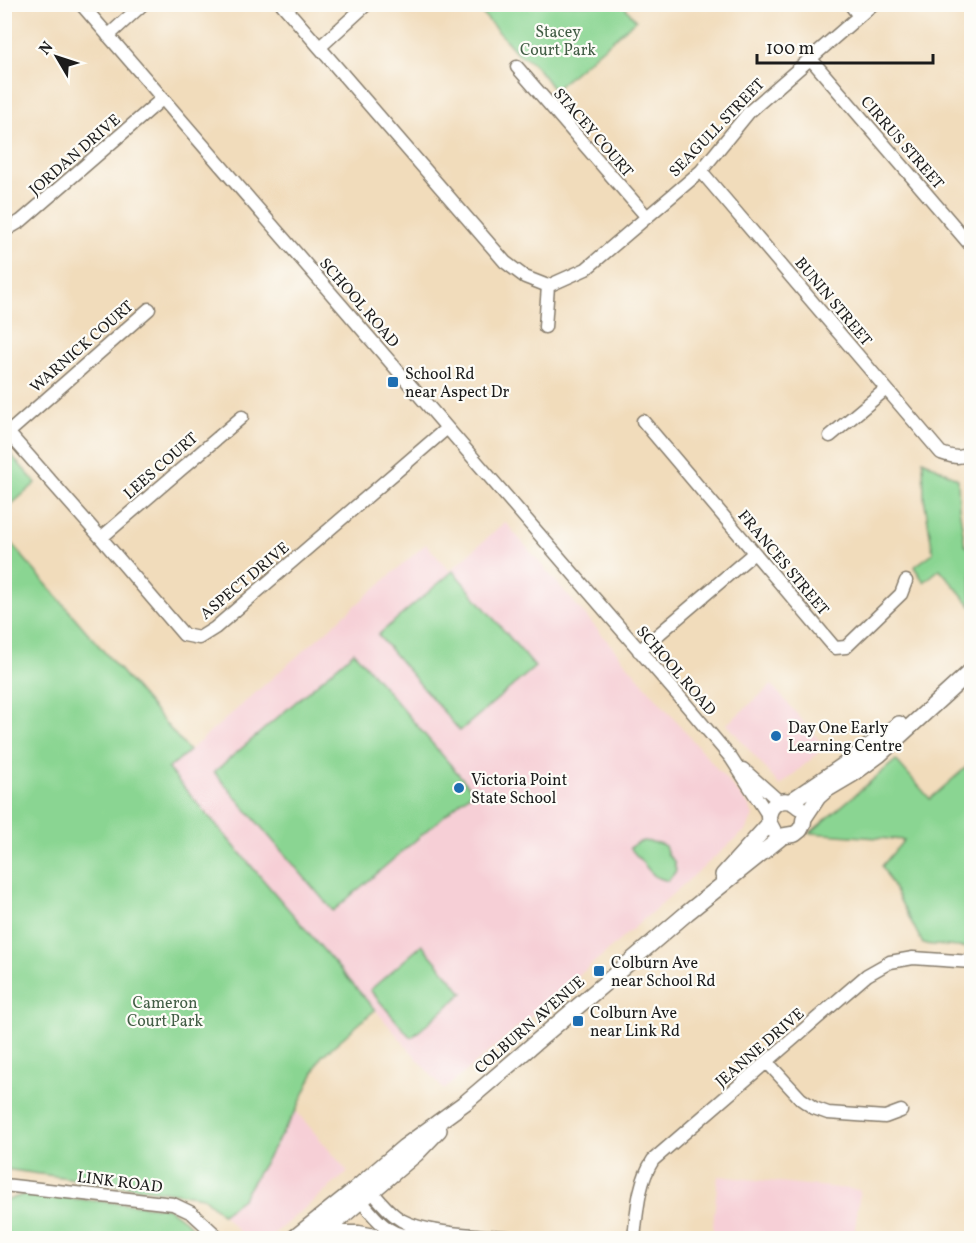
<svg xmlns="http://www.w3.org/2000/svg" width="976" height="1243" viewBox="0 0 976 1243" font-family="Vollkorn,serif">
  <rect width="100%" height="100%" fill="#fdfcf7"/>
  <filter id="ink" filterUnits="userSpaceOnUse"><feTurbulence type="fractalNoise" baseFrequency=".0167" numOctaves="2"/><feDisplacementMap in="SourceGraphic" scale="12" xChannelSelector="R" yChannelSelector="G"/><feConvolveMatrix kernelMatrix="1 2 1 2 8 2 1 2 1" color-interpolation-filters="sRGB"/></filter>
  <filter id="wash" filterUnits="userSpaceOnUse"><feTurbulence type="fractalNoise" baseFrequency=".008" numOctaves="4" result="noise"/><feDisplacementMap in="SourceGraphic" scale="24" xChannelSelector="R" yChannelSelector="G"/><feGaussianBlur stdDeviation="1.35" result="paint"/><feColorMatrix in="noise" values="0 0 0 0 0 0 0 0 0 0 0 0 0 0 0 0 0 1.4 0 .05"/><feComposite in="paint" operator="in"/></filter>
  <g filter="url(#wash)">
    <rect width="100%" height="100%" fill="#f1dcbb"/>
    <path fill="#f6cfd6" d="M505,522L750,807L753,816L747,829L604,954L444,1090L168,769L426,544L450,571Z
      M772,685L825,747L780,786L727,724Z
      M296,1111L348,1172L269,1238H245L222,1214L242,1198Z
      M718,1176L860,1190L854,1238H737L712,1236Z"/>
    <path fill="#8ad592" stroke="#537857" stroke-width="1.5" d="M490,4L623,5L636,20L554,90C545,78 534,60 519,55L480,11Z
      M5,448L36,483L5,510H4Z
      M923,460L958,479L959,507L965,545L971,552V606L940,569L924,582L914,567L933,553L924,497Z
      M5,536L189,751L168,769L375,1010L321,1057L296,1111L242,1199L222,1214L203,1197L5,1169Z
      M453,571L535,667L460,731L378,635Z
      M354,652L473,791L333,911L214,772Z
      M896,760L930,799L971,763V948L923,944L882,866L904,840L810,833Z
      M643,841L659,843L665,846L668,855L674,861L676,871L668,881L659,878L654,876L630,848L637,843Z
      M422,945L463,993L411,1038L370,990Z
      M26,1194L168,1208L188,1223L200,1238H5L4,1201Z"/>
  </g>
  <g filter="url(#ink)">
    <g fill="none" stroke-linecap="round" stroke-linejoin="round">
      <g stroke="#867c6c" stroke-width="15">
        <path id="minor" d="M81,4L678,695L731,758L768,815
          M282,4L505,262L525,277L548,286L586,269L701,171L749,112L873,4
          M850,4L859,16
          M108,36L143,4
          M320,47L367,4
          M810,58L972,247
          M517,67L647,217
          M701,171L941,453C953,457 961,460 972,451
          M4,231L21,221L162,99
          M545,327L548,286
          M643,421L835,648L846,647L901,594L906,581
          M4,428L101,538L184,635L199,638L215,628L447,428
          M8,433L149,309
          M830,436L886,389
          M101,538L242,417
          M639,651L754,553
          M743,769L780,802
          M767,1062L801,1099L814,1108L828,1113L885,1117L901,1111
          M4,1185L173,1204L192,1213L219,1238
          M368,1186C377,1198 388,1212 401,1220C428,1235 484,1235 516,1238
          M357,1196C370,1211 386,1236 408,1235C416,1235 424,1233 432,1232
          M319,1238L342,1232H359L386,1237L402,1236
          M634,1238C637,1212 638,1183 653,1160L867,975L890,962L913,958L972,962"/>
      </g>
      <g stroke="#867c6c" stroke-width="18">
        <path id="major" d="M791,801L841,767L899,724
          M773,830C759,811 781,790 799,807
          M723,875L769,824
          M294,1238L353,1191L404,1147L466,1102L687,913L783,836L795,834L800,830L803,824L804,818L818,797L826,790L853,774L879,755L972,670
          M317,1238L416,1154L439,1130"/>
      </g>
      <use href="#minor" stroke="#fff" stroke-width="12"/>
      <use href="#major" stroke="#fff" stroke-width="15"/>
    </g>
  </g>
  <g fill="#1f6fb2" stroke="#fdfcf7" stroke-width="2">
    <rect x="387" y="376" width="12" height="12" rx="3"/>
    <circle cx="776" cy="736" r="6"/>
    <circle cx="459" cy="788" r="6"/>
    <rect x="593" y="965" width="12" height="12" rx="3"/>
    <rect x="572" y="1015" width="12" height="12" rx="3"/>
  </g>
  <g text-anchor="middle" stroke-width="4.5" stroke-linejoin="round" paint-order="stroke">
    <g font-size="16" fill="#425d45" stroke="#fdfcf7">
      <text x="558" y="37">Stacey<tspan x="558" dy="18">Court Park</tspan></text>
      <text x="165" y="1008">Cameron<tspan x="165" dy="18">Court Park</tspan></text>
    </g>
    <g font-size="16" fill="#1c1c1c" stroke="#fdfcf7">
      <text transform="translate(716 127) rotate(-46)" y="6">SEAGULL STREET</text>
      <text transform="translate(594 132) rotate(49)" y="6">STACEY COURT</text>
      <text transform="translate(903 142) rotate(49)" y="6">CIRRUS STREET</text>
      <text transform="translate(74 154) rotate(-41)" y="6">JORDAN DRIVE</text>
      <text transform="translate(834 301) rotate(50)" y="6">BUNIN STREET</text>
      <text transform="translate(360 302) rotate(49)" y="6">SCHOOL ROAD</text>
      <text transform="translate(81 346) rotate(-41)" y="6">WARNICK COURT</text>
      <text transform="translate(160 465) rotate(-41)" y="6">LEES COURT</text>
      <text transform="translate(784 562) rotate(50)" y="6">FRANCES STREET</text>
      <text transform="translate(244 580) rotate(-40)" y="6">ASPECT DRIVE</text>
      <text transform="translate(677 670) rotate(49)" y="6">SCHOOL ROAD</text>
      <text transform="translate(529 1024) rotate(-41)" y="6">COLBURN AVENUE</text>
      <text transform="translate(759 1047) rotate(-41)" y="6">JEANNE DRIVE</text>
      <text transform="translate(120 1181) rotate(7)" y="6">LINK ROAD</text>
    </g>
    <g font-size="16" fill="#1c1c1c" stroke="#fdfcf7" text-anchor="start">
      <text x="405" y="379">School Rd<tspan x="405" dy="18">near Aspect Dr</tspan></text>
      <text x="788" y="733">Day One Early<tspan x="788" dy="18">Learning Centre</tspan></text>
      <text x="471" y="785">Victoria Point<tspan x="471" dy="18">State School</tspan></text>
      <text x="611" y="968">Colburn Ave<tspan x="611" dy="18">near School Rd</tspan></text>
      <text x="590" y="1018">Colburn Ave<tspan x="590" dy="18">near Link Rd</tspan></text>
    </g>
  </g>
  <rect width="976" height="1243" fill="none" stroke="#fdfcf7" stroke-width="24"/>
  <g transform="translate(57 57) rotate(309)" stroke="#fdfcf7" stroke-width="4.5" paint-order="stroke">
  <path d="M0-4.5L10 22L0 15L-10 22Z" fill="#1c1c1c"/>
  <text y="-9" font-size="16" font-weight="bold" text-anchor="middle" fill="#1c1c1c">N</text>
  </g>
  <path d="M757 54v9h176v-9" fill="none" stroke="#1c1c1c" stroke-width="3"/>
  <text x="766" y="54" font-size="18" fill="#1c1c1c" stroke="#fdfcf7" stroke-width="4.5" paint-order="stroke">100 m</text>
</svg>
